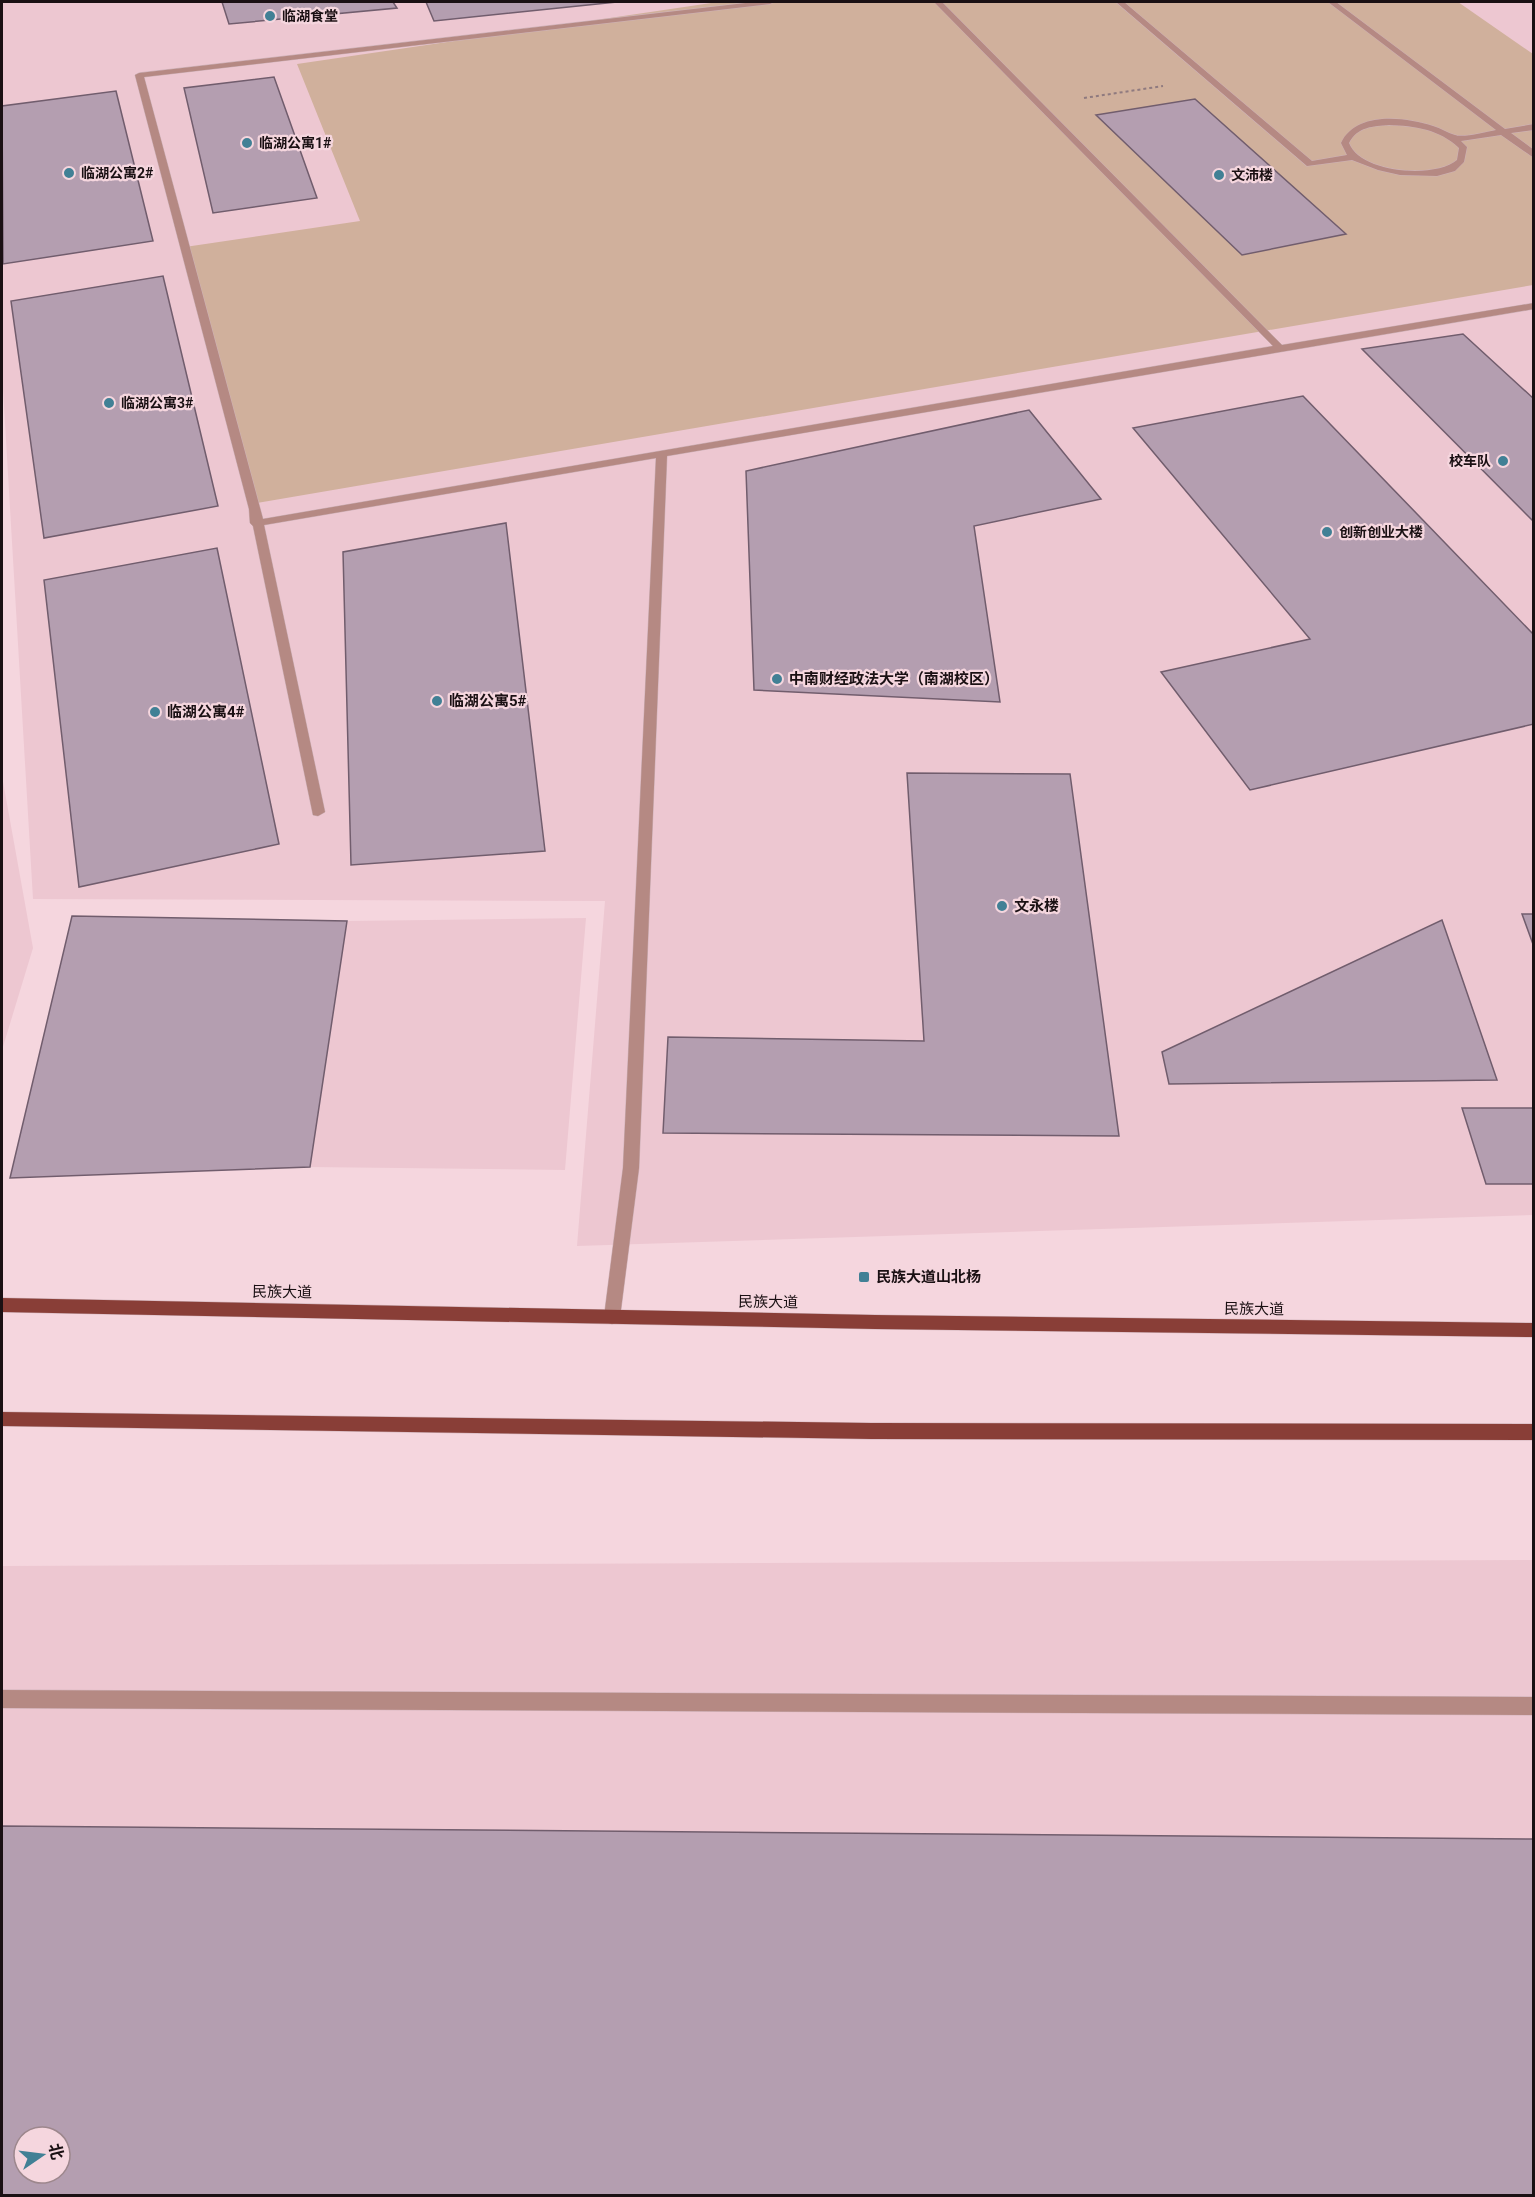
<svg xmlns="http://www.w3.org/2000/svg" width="1535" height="2197" viewBox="0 0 1535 2197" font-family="Roboto,'Noto Sans SC',sans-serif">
  <rect width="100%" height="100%" fill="#f5d6de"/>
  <path fill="#edc7d1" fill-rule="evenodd" d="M2,2H1533V1215L577,1246L605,901L33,899L2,372Z
    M2,776L33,948L2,1050Z
    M586,918L565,1170L310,1167L347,921Z
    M1533,1560V2195H2V1566ZM24,2137H60V2173H24Z"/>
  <path fill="#d0b09c" d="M718,2H1458L1533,54V285L251,504L185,247L360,221L297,64Z"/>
  <path fill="#b49eb0" stroke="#715d6d" stroke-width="1.5" fill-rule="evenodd" d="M222,2H393L397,8L229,24Z
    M426,2H617L434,21Z
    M274,77L317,198L213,213L184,88Z
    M116,91L153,241L3,264L2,106Z
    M1195,99L1346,234L1242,255L1096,115Z
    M163,276L218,506L44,538L11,301Z
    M1463,334L1534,399V522L1362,349Z
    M1303,396L1534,635V724L1250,790L1161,672L1310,639L1133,428Z
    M1029,410L1101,499L974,526L1000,702L754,690L746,471Z
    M506,523L545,851L351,865L343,552Z
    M217,548L279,844L79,887L44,580Z
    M907,773L1070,774L1119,1136L663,1133L668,1037L924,1041Z
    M1522,914H1534V947Z
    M72,916L347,921L310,1167L10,1178Z
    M1442,920L1497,1080L1169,1084L1162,1052Z
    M1462,1108H1534V1184H1486Z
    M2,1826L1534,1839V2196H2ZM24,2137H60V2173H24Z"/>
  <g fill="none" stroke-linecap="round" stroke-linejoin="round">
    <g stroke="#ceb2b9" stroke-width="1">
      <path id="street" d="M754,2H774L770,4L144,77L263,519L1273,346L934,2H942L1282,345L1534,303V309L667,456L639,1168L620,1317L618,1322L612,1324L606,1322L604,1317L623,1168L656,458L264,525L325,812L318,816L313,815L253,526L250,523L249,509L135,75L139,73Z
        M1116,2H1124L1312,161L1347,155L1341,143C1356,111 1405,117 1433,126C1441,128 1447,133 1455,135C1462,138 1487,132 1496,130L1328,2H1336L1505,129L1534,124V130L1511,133L1534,150V158L1501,135L1461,141L1467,147L1464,162L1455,171L1437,176L1400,175L1378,170L1352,160L1307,166ZM1389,125C1415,126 1439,129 1459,148L1457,160C1435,179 1360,173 1349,143C1357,127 1373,126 1389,125Z
        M2,1690L1534,1697V1715L2,1708Z"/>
    </g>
    <g stroke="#ceb2b9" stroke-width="1">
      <path id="primary" d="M2,1298L875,1315L1534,1323V1337L875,1329L2,1312Z
        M2,1412L871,1423L1534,1424V1440L871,1439L2,1426Z"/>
    </g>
    <path stroke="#8f7a7f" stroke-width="2" stroke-dasharray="3 3" stroke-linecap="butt" d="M1084,98L1163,86"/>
    <use href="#street" fill="#b58983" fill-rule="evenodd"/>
    <use href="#primary" fill="#893e37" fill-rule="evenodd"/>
  </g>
  <g fill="#418095" stroke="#f5d6de" stroke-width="2">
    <circle cx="270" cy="16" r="6"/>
    <circle cx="247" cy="143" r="6"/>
    <circle cx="69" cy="173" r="6"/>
    <circle cx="1219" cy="175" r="6"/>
    <circle cx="109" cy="403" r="6"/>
    <circle cx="1503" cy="461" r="6"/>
    <circle cx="1327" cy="532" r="6"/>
    <circle cx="777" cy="679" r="6"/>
    <circle cx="437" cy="701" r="6"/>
    <circle cx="155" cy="712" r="6"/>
    <circle cx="1002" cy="906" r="6"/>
    <rect x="858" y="1271" width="12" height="12" rx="3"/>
  </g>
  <g text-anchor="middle" stroke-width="4.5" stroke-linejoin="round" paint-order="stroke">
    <g font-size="14" font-weight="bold" fill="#1a1013" stroke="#f5d6de" text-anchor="start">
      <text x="282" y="21">临湖食堂</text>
      <text x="259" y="148">临湖公寓1#</text>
      <text x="81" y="178">临湖公寓2#</text>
      <text x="1231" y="180">文沛楼</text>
      <text x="121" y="408">临湖公寓3#</text>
      <text x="1491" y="466" text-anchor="end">校车队</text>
      <text x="1339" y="537">创新创业大楼</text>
    </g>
    <g font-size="15" font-weight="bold" fill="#1a1013" stroke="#f5d6de" text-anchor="start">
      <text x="789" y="684">中南财经政法大学（南湖校区）</text>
      <text x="449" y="706">临湖公寓5#</text>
      <text x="167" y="717">临湖公寓4#</text>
      <text x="1014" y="911">文永楼</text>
      <text x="876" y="1282">民族大道山北杨</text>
    </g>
    <g font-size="15" fill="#1a1013" stroke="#f5d6de">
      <text transform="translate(282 1292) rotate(1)" y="5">民族大道</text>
      <text transform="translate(768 1302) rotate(1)" y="5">民族大道</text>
      <text transform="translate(1254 1309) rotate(1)" y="5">民族大道</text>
    </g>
  </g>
  <rect width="1535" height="2197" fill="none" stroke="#1a1013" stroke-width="6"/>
  <g transform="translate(42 2155) rotate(76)"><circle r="28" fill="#f5d6de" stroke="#9d878d" stroke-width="1.5"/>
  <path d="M0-4.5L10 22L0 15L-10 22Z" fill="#418095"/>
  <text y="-9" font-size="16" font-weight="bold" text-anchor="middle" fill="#1a1013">北</text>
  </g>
</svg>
